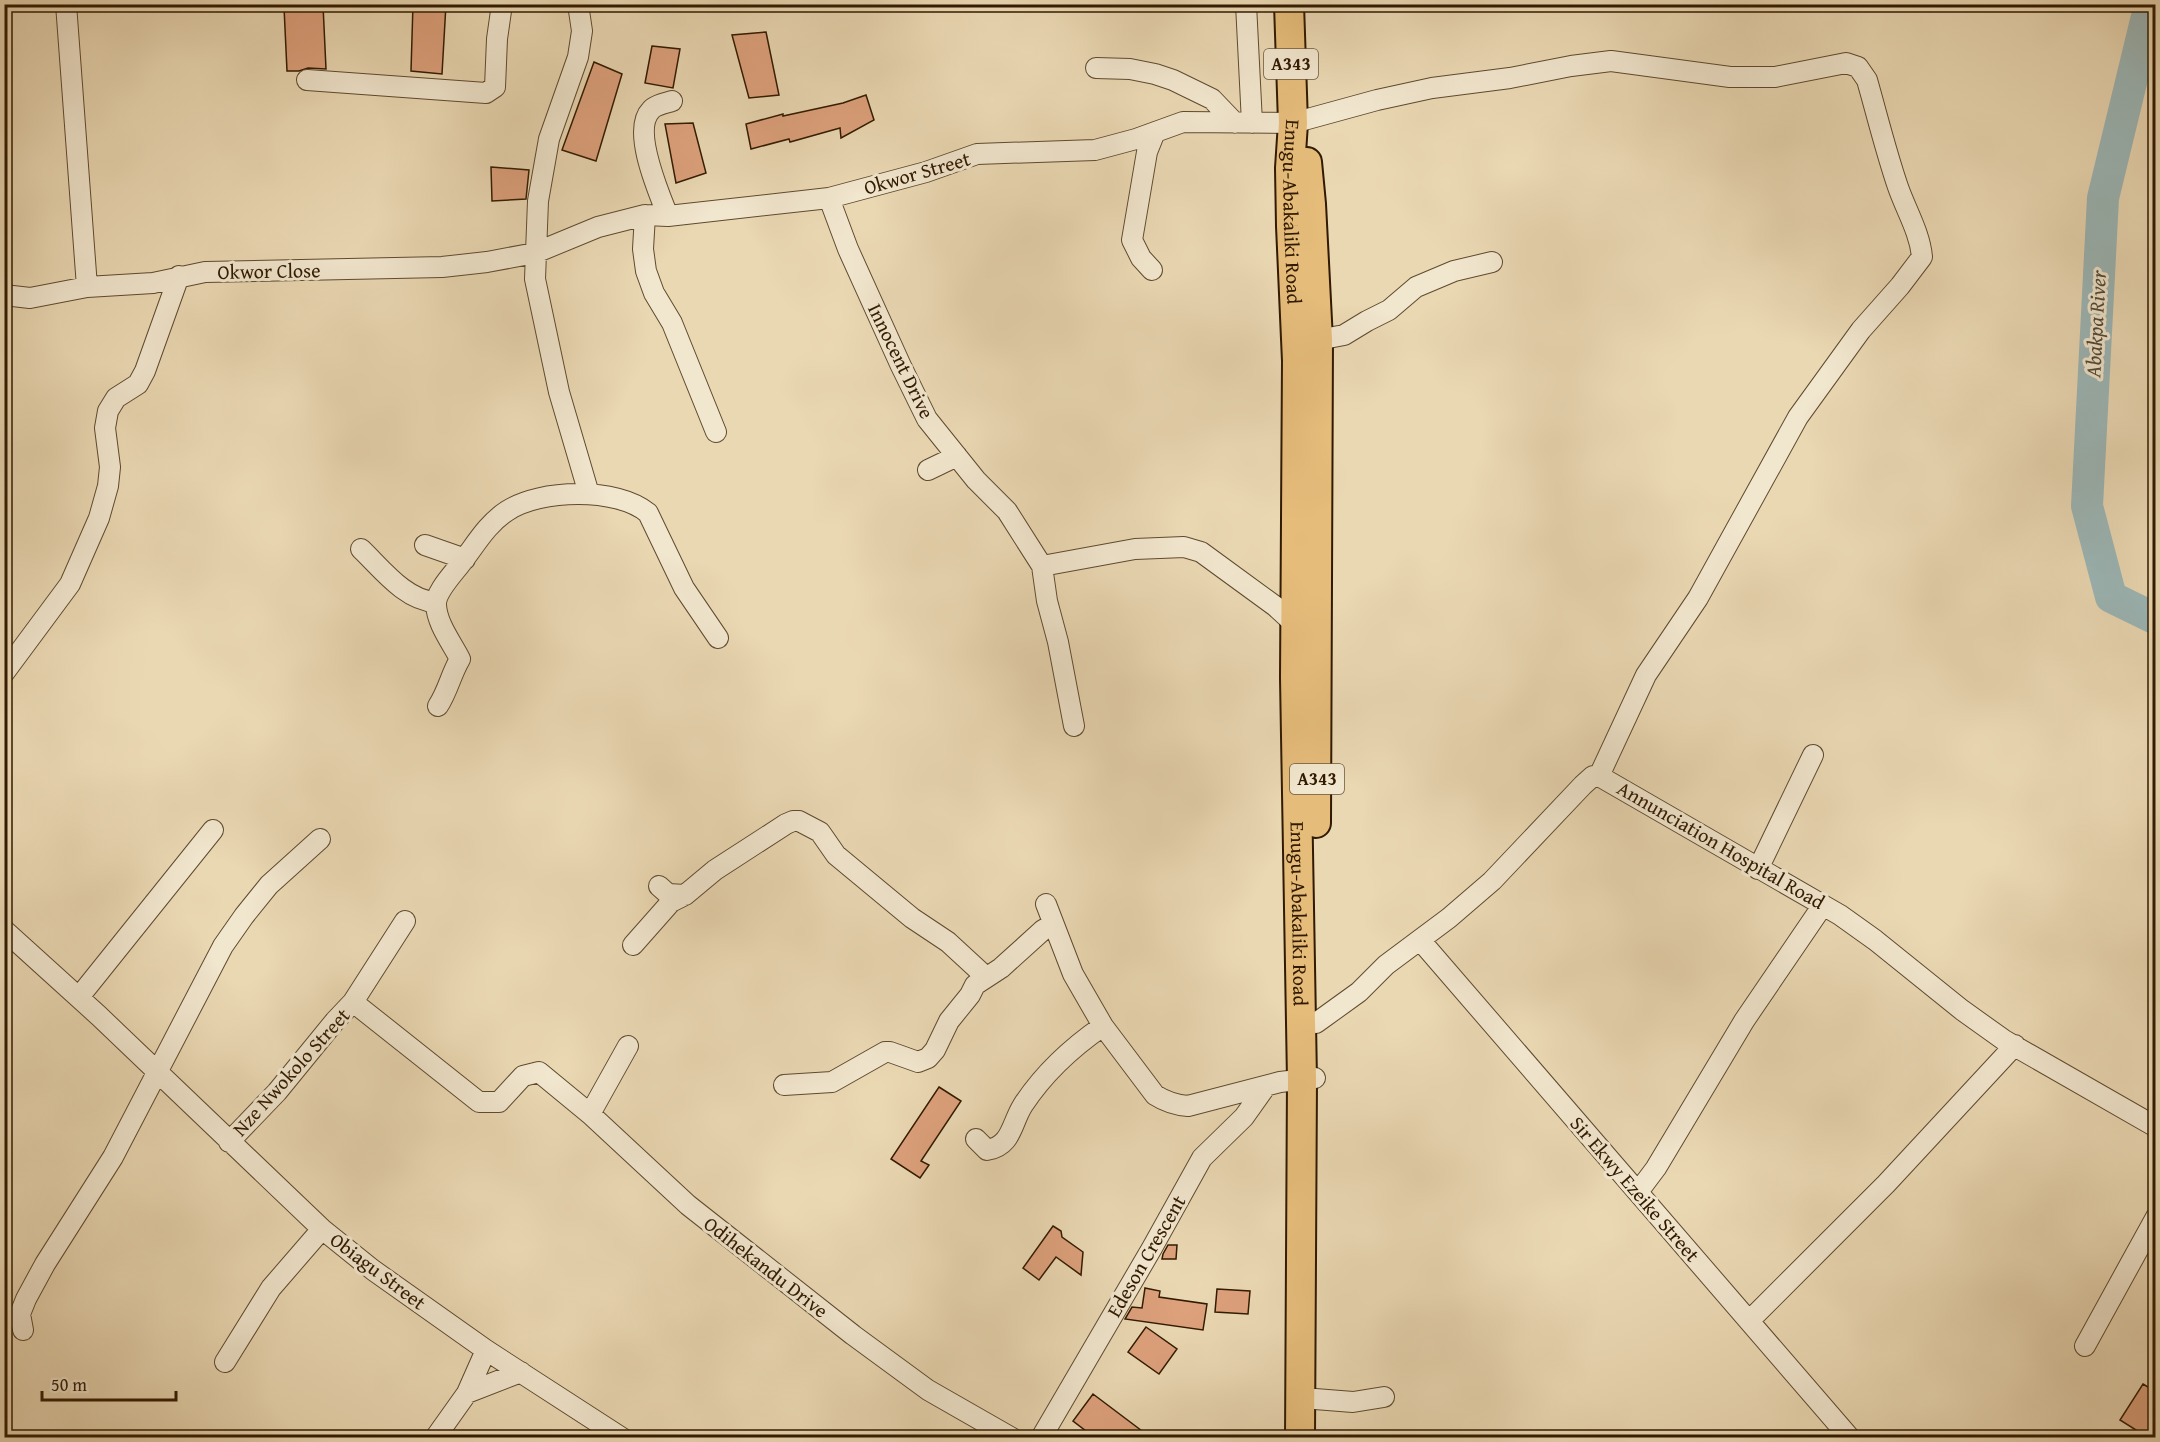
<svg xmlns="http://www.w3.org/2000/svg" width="2160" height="1442" viewBox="0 0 2160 1442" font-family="'Gentium Book Plus',serif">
  <rect width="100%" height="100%" fill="#ead8b3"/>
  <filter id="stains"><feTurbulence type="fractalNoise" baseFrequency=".00333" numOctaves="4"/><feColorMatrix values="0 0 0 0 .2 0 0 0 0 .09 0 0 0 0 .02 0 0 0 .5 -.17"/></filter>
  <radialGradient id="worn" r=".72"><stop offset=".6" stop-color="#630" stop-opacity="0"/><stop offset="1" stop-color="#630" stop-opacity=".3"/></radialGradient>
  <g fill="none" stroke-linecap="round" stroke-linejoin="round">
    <path stroke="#9cb7b7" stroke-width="32" d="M2150,4L2103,198L2087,506L2111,597L2156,619"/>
  </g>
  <path fill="#dda17c" stroke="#311a01" stroke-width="1.5" d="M413,4H446L442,74L411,71Z
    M323,5L326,69L308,68L299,71H287L284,7Z
    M766,32L779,95L749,98L732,35Z
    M652,46L680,49L673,88L645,83Z
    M594,62L622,74L596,161L562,150Z
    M866,95L874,120L841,138L840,128L790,142L789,139L751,149L746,124L783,114V116L843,103Z
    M693,123L706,173L676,183L665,124Z
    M491,167L529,170L526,199L492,201Z
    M939,1087L961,1101L921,1161L929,1165L920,1178L891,1159Z
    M1053,1226L1061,1231L1062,1237L1083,1252L1081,1275L1056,1257L1039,1280L1023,1268Z
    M1168,1245H1177L1176,1259H1162L1163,1254Z
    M1145,1288L1160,1291L1159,1297L1207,1304L1203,1330L1125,1319L1132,1307L1142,1308Z
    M1217,1289L1250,1291L1248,1314L1215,1312Z
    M1146,1327L1177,1349L1159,1374L1128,1352Z
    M2143,1384L2156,1392V1437H2147L2120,1420Z
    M1093,1394L1150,1437H1094L1073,1421Z"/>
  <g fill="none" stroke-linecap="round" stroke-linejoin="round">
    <g stroke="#5f4a2e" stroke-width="22">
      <path id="minor" d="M66,4L87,287
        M578,4L582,31L578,57L549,139L538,201L535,279L559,392L589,494
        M1246,4L1252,123
        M1096,68L1130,69L1155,74L1173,80L1212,99L1235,123
        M307,80L486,93L495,87L497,39L502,4
        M829,198L848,249L901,366L927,419L976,480L1007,511L1042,566L1047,601L1058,642L1074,726
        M645,215L643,249L646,271L654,293L672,323L716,432
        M668,216C659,193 631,130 651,110C655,105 666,103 672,101
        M1152,270L1141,258L1132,240L1147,152L1155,132
        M4,295L30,298L87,287L153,283L205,272L442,267L487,262L535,253L598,227L645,215L668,216L829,198L926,172L977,154L1095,150L1136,139L1183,122L1293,123L1377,100L1432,88L1510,78L1571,66L1611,61L1730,77H1775L1846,63L1858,67L1867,80C1877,115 1886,152 1898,187C1906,210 1920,233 1922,257L1900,286L1861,330L1798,417L1698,598L1646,675L1599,776
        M1318,340L1344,335L1367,321L1389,310L1416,287L1454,271L1492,262
        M928,470L957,456
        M425,545L465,559
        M361,549C382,569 405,600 435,602
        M1042,566L1135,549L1184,547L1201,552L1275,606L1301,630
        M4,673L70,584L99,518L108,486L110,467L105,428L108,411L116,398L138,384L145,371L179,276
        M438,706C448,691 451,674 460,659C452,643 437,624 436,605C435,592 454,573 462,562C476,544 487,524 507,511C540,489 617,487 648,513L684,588L718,638
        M1758,869L1813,755
        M659,886L668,894L685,895
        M1046,904L1073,974L1103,1026L1155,1095C1166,1102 1175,1105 1188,1106L1280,1082L1315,1078
        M4,930L99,1016L322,1229L373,1270L486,1350L622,1438
        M1420,940L1850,1438
        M633,945L671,902L685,895L715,870L786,824L793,821H799L820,832L836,855L912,918L948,942L986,977
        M79,997L213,830
        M353,1002L479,1102H499L523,1076L539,1072L590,1114L688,1205L853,1335L928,1390L1012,1438
        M1316,1023L1359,992L1386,965L1449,918L1492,881L1583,785L1593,776H1599L1840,915L1875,940L1962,1010L2004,1040L2156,1127
        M784,1085L832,1082L885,1052H890L918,1062L928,1058L935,1050L949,1021L970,995L975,985L1001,968L1043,930L1053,924
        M590,1114L628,1046
        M976,1139L987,1150C1012,1146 1011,1124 1023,1105C1044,1073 1071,1048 1103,1026
        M229,1142L277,1092L335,1021L353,1002L405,921
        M1638,1192L1656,1168L1744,1021L1823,905
        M1749,1321L1886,1184L2015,1045
        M23,1330L20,1314L26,1299L45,1264L113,1157L223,946L244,916L269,885L320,839
        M2085,1346L2156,1217
        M225,1362L271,1288L322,1229
        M467,1393L521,1372
        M1315,1399L1353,1402L1384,1397
        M435,1438L467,1393L486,1350
        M1041,1438L1152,1248L1202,1158L1244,1117L1266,1086"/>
    </g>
    <g stroke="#311a01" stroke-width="32">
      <g id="highway">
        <path id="s1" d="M1289,4L1293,123L1290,168L1291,226L1297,361L1295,678L1302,1080L1300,1438"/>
        <path d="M1307,162L1311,204L1318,340L1316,823"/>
      </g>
    </g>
    <use href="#minor" stroke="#f1e6ce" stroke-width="20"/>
    <use href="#highway" stroke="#e5bc7a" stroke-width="28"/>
  </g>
  <g text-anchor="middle" stroke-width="6" stroke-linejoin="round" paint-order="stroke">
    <g fill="#f1e6ce" stroke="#6b573e" stroke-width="1.5">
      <rect x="1264" y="49" width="54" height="30" rx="4.5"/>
      <rect x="1290" y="764" width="54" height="30" rx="4.5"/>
    </g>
    <g font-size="18" font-weight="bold" fill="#311a01">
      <text x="1291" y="70">A343</text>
      <text x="1317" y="785">A343</text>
    </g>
    <g font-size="20" fill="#311a01" stroke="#f1e6ce">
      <text transform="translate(917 173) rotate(-16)" y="7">Okwor Street</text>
      <text dy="7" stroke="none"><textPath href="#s1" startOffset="208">Enugu-Abakaliki Road</textPath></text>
      <text transform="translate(269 271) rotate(-1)" y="7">Okwor Close</text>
      <text transform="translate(901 361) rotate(64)" y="7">Innocent Drive</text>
      <text transform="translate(1721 845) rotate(30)" y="7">Annunciation Hospital Road</text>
      <text dy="7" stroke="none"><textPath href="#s1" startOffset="910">Enugu-Abakaliki Road</textPath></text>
      <text transform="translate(291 1072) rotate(-48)" y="7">Nze Nwokolo Street</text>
      <text transform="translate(1635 1189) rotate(49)" y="7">Sir Ekwy Ezeike Street</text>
      <text transform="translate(1146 1256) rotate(-60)" y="7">Edeson Crescent</text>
      <text transform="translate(766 1267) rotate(38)" y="7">Odihekandu Drive</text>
      <text transform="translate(378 1271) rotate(37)" y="7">Obiagu Street</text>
    </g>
    <g font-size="21" font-style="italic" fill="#514938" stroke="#f1e6ce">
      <text transform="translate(2096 324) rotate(-87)" y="7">Abakpa River</text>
    </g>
  </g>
  <rect width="2160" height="1442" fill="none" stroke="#ead8b3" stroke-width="24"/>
  <rect x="6" y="6" width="2148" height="1430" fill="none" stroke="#311a01" stroke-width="3"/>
  <rect x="12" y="12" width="2136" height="1418" fill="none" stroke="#311a01" stroke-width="1.5"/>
  <path d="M42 1391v9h134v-9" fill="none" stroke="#311a01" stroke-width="3"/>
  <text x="51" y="1391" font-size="18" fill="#311a01" stroke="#f1e6ce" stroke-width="4.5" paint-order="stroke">50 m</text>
  <rect width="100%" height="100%" filter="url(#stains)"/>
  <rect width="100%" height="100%" fill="url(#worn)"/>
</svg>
